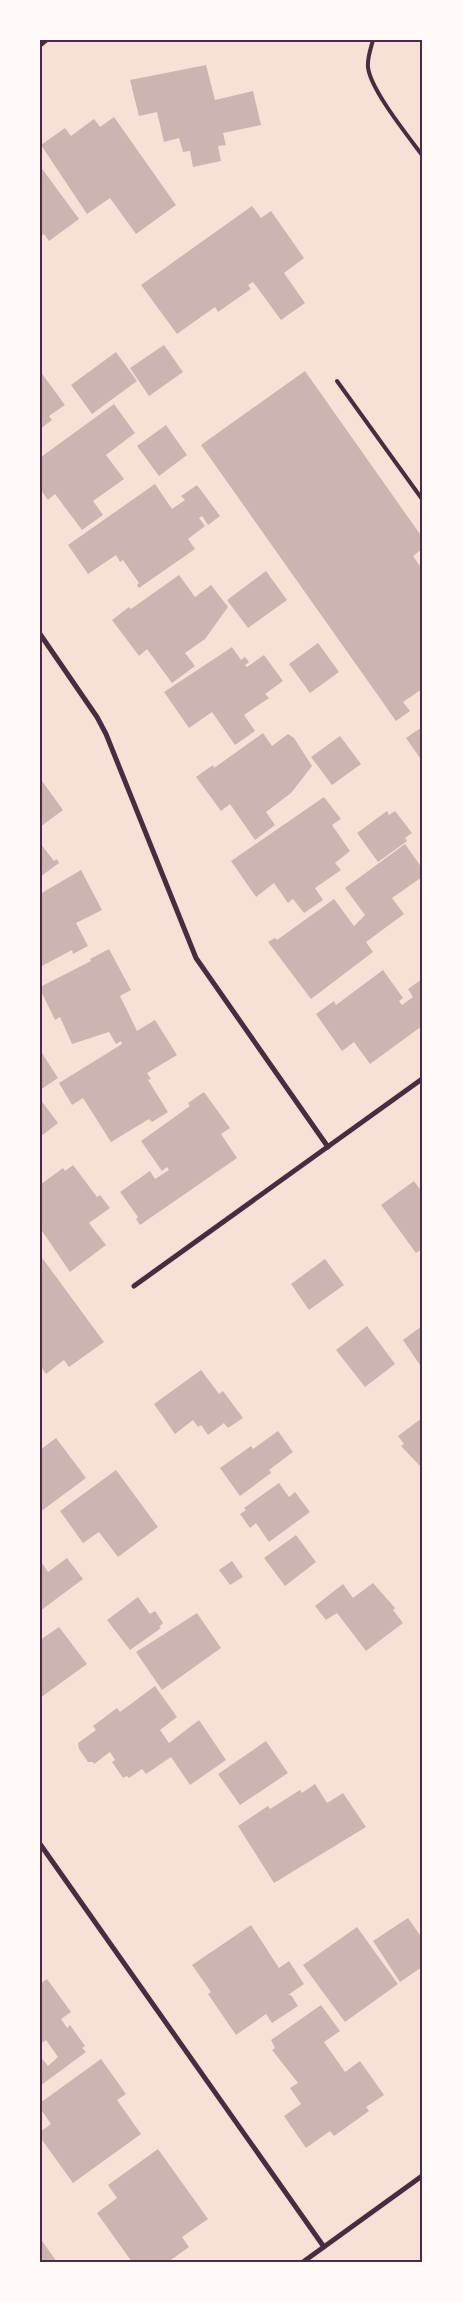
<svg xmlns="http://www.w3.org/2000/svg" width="462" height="2302" viewBox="0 0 462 2302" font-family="Karla,sans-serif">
  <rect width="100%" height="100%" fill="#f7e1d7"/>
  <path fill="#ccb4b1" d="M206,65L215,100L253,91L261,125L223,133L226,145L218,146L221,161L193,167L190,151L183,152L179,138L164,142L157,112L139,116L130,80Z
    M114,117L176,205L136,234L110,198L87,214L41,145L65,128L71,136L94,119L100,127Z
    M40,166L79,219L49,241L44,234L40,237Z
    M252,206L261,218L271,211L304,258L284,273L305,303L281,320L253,282L248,285L251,289L218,312L215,307L177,334L141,285Z
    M164,345L183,372L149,396L130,368Z
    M116,352L137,381L92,414L71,385Z
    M40,371L65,405L49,416L52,420L40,429Z
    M305,371L422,537V549L413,556L422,569V689L403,702L410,711L396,721L201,445Z
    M114,404L135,433L106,455L124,479L93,501L103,515L82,530L55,494L48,500L40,489V455L41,457Z
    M166,425L187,455L159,476L137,446Z
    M155,484L172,509L185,500L181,496L197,485L220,516L208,525L202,516L199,518L205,526L188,539L195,549L139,588L137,585L139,583L123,560L120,562L116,555L88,574L68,545Z
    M266,571L287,600L248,628L227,600Z
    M179,575L195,597L211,585L228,607L205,639L185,653L195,666L172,683L147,649L139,656L112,620L129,607L131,609Z
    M318,643L339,672L310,693L289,664Z
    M232,647L241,660L245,657L249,662L245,665L247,667L264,655L283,681L265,694L269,698L244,715L255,731L235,745L212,712L189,728L164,692Z
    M422,727V761L406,738Z
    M263,733L272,746L288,734L294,738L312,766L291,793L266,812L275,825L255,840L230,804L221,811L196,777L213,765L214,768Z
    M340,736L361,764L332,785L311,757Z
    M42,781L63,810L40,827V783Z
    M324,797L341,819L332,825L350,851L335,863L341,870L315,888L323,900L304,913L293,899L288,903L274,883L256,897L231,861Z
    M387,811L389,815L395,811L412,833L405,838L407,841L378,862L357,833Z
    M40,843L54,861L57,859L59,863L40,877Z
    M405,844L422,868V877L392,898L404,914L366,942L373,952L311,999L268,942L275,938L277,940L334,899L354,926L365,915L345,888Z
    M81,870L102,910L76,923L88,946L73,954L72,950L40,967V894Z
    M109,949L131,990L120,996L137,1031L155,1020L177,1055L147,1073L151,1079L148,1080L168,1112L152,1122L149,1119L111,1142L83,1098L72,1105L59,1083L122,1044L121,1041L116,1044L109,1032L72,1044L60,1017L55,1020L40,989V987L91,961L90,959Z
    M383,970L403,998L399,1001L402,1005L413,997L408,989L422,979V1026L370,1064L354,1042L342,1051L316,1014L334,1001L336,1005Z
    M40,1050L58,1078L40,1090Z
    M204,1092L230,1128L221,1134L237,1158L140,1225L136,1219L138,1217L120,1192L150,1171L155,1179L169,1170L167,1167L162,1171L141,1141L190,1106L188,1103Z
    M40,1099L58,1123L40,1137Z
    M73,1165L97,1197L100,1195L110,1208L89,1223L106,1245L70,1272L40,1228V1185L63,1168L65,1171Z
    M414,1181L422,1192V1249L416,1253L381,1205Z
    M40,1255L104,1342L69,1367L64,1360L46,1374L40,1365Z
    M325,1259L344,1285L309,1310L291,1284Z
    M367,1326L395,1364L365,1387L336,1350Z
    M422,1326V1368L403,1340Z
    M201,1370L219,1394L223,1391L243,1418L228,1428L224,1423L208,1435L201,1425L198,1427L193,1420L175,1434L154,1404Z
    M422,1418V1468L401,1446L404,1444L398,1436Z
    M278,1431L293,1452L269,1470L271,1473L240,1496L220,1468L251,1446L253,1449Z
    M56,1438L86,1478L40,1512V1450Z
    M116,1470L158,1527L118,1557L99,1532L83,1543L60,1511Z
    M279,1483L289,1497L295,1492L310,1512L269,1542L256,1523L250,1528L240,1514L246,1510L244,1508Z
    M296,1535L316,1562L285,1586L264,1558Z
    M67,1558L83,1579L40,1611V1560L48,1572Z
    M232,1561L243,1577L230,1585L219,1570Z
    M373,1583L395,1608L393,1610L403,1623L366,1651L337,1613L326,1620L315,1606L343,1584L353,1598Z
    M138,1597L150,1614L155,1611L163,1623L159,1627L161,1628L130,1650L107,1620Z
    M197,1613L221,1648L162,1690L136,1652Z
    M59,1627L87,1664L40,1698V1640Z
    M155,1686L177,1717L160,1730L169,1743L199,1720L226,1760L190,1785L171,1757L146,1774L142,1769L129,1778L127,1776L123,1778L112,1762L115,1760L110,1752L94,1764L93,1762H88L79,1749L78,1743L96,1730L93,1726L117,1708L120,1712Z
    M266,1741L288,1773L240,1805L218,1774Z
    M315,1784L327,1803L343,1793L366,1827L274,1883L238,1826L268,1806L270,1809L300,1790L302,1793Z
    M408,1918L422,1938V1967L400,1982L373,1941Z
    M251,1925L279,1968L289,1961L304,1984L288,1995H291L298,2006L272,2023L266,2014L236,2035L208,1994L211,1992L192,1965Z
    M357,1927L398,1984L345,2022L303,1965Z
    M47,1979L71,2012L61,2019L67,2028L70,2025L85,2046L82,2048L86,2052L40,2086V2056L48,2066L58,2057L46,2040L40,2044V1984Z
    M321,2005L340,2031L324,2042L345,2072L360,2061L384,2095L366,2107L369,2111L334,2136L330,2131L306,2148L284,2116L301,2104L290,2088L298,2083L272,2050L275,2048L271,2040Z
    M101,2059L126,2094L117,2100L141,2134L73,2183L40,2137V2132L51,2124L40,2108V2103Z
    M158,2149L208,2219L182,2237L189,2247L168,2262H132L97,2213L117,2198L108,2185Z
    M40,2238L57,2262H40Z"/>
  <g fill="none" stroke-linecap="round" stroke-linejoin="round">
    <path stroke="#4a2c40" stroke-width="4" d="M373,40C371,48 367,58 368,67C370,89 408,136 422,155
      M337,381L422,499"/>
    <path stroke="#4a2c40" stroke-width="5" d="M40,45L46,40
      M40,634L97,717L106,734L196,958L328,1147
      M134,1286L422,1079
      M40,1844L324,2247
      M303,2262L422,2176"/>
  </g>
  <rect width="462" height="2302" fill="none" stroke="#fffaf5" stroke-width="82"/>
  <rect x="41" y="41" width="380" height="2220" fill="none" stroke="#4a2c40" stroke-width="2"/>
</svg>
